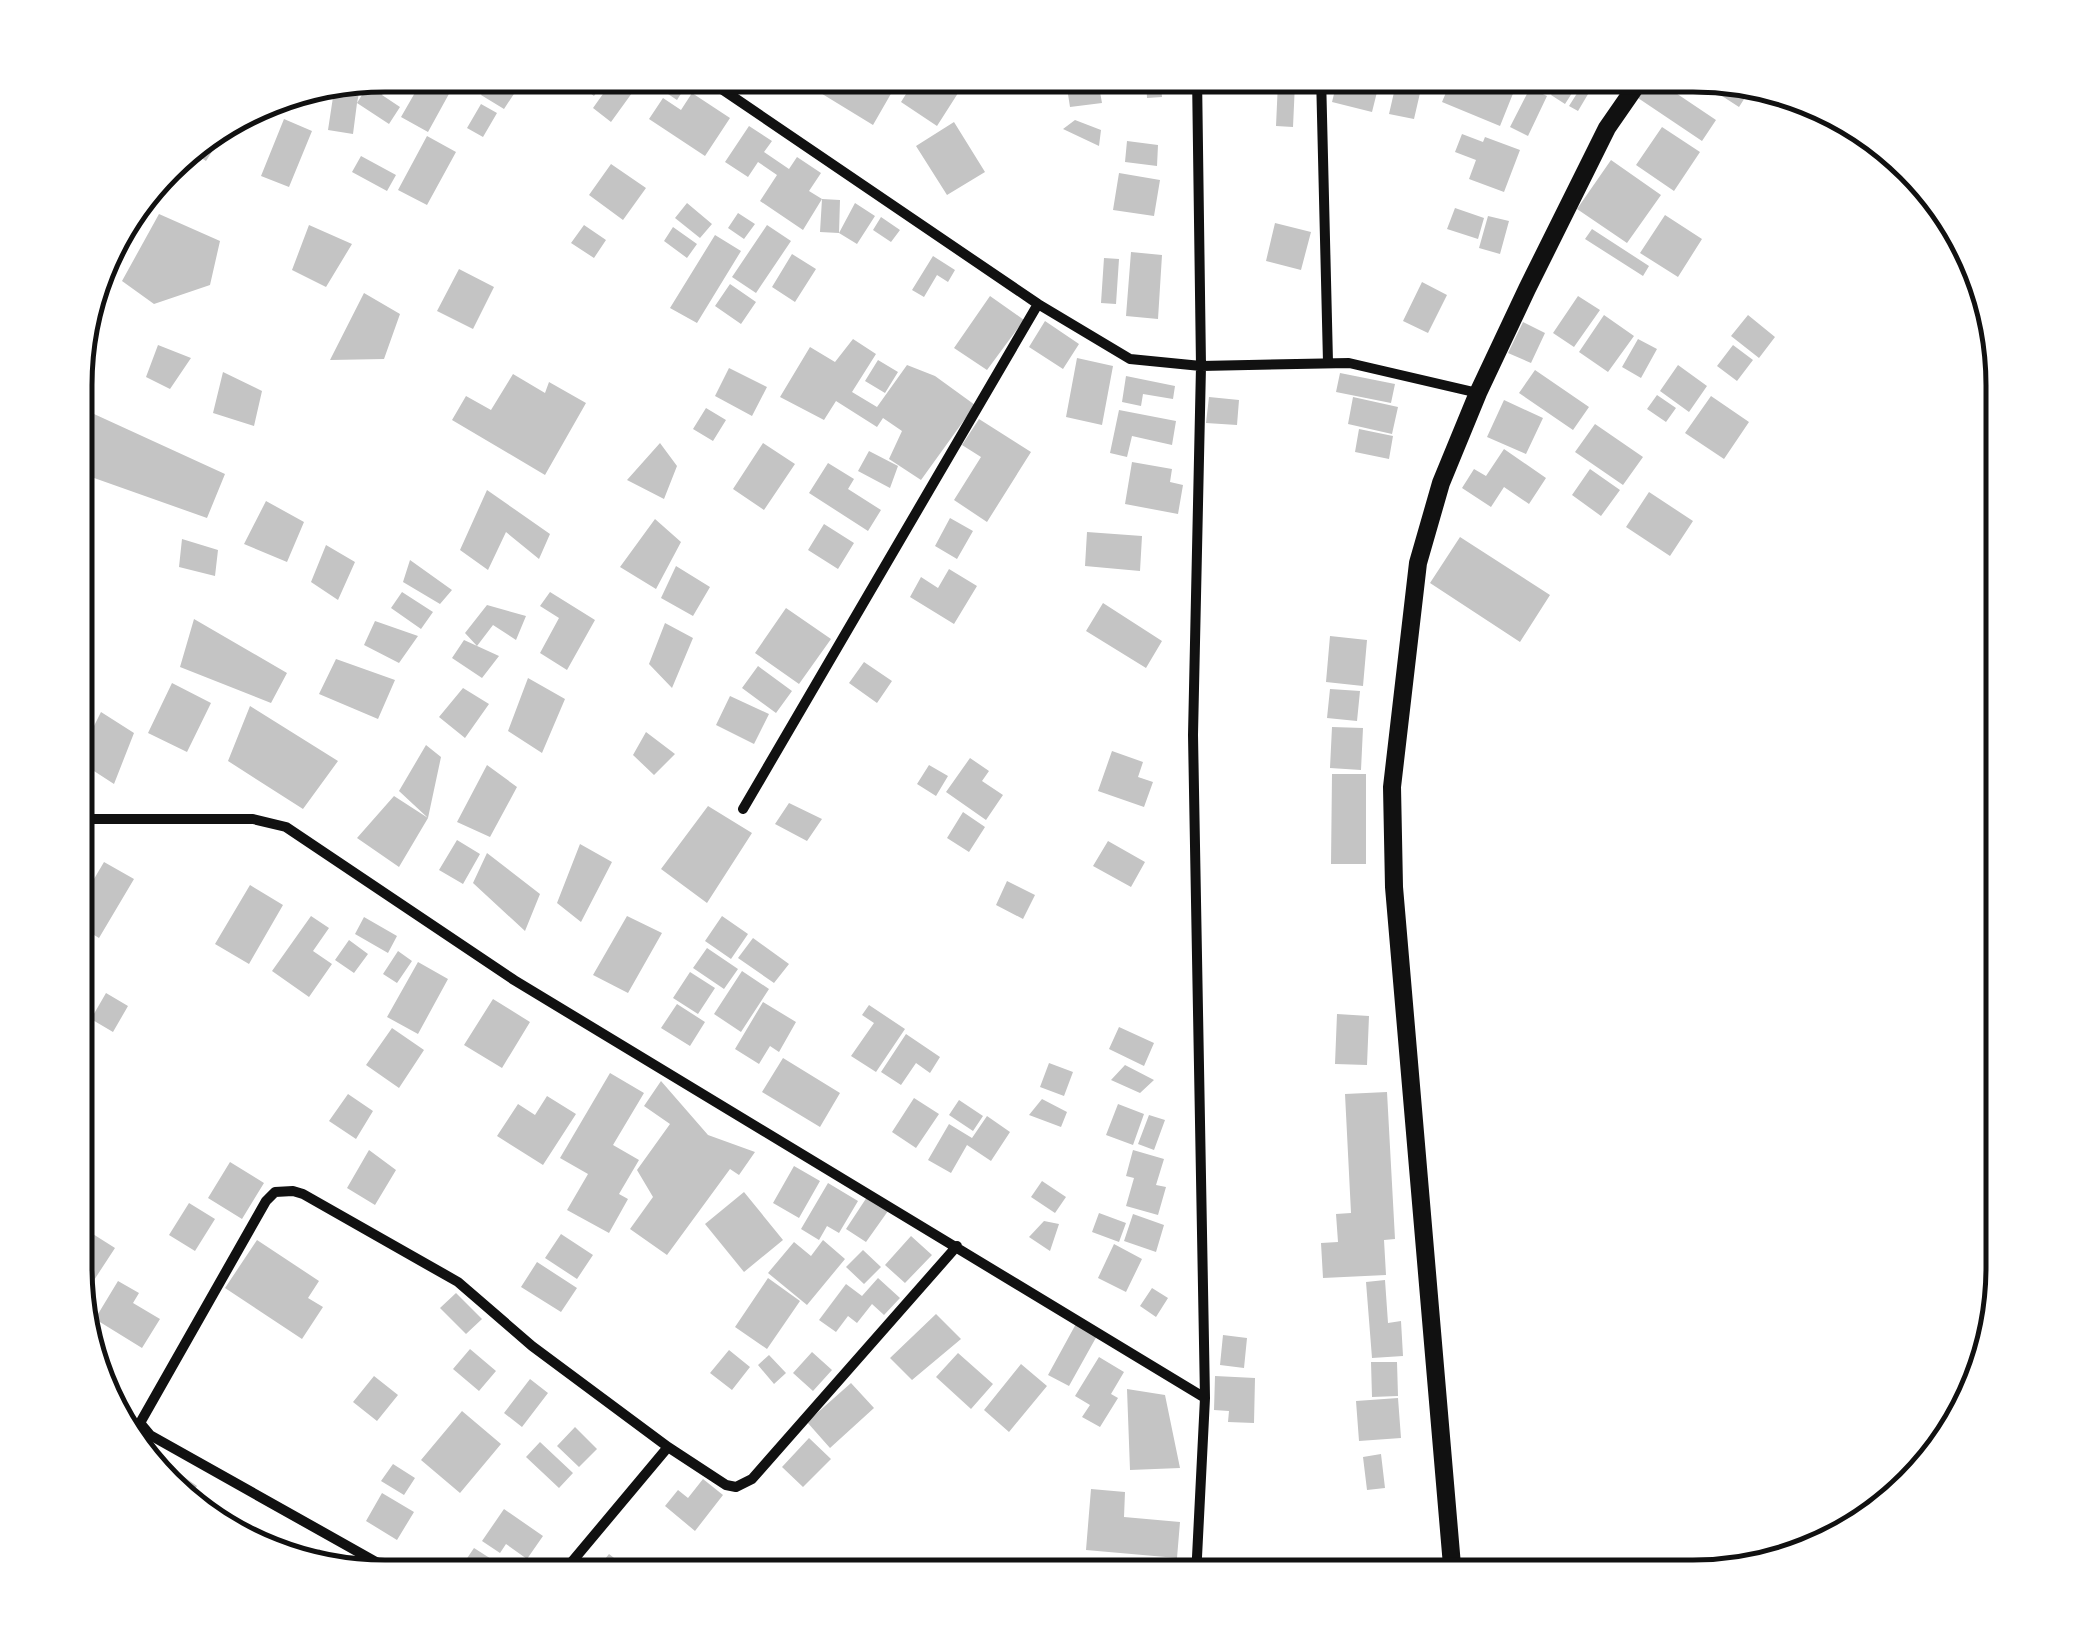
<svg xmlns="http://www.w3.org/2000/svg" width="2078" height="1652" viewBox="0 0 2078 1652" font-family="'Alegreya Sans',sans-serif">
  <rect width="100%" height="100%" fill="#fff"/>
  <path fill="#c4c4c4" d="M493,75L525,77L504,109L481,95Z
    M538,75H577L566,93Z
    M585,75L603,83L594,96L579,85Z
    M603,75H645L611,122L593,108L610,84Z
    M651,75H686L691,78L677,100L647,80Z
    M829,75H896L900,78L873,125L819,92Z
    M918,75H937L960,90L937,126L901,102Z
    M1065,75H1097L1102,103L1070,107Z
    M379,76L389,82L382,95L400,107L389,124L357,103L353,134L328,130L335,84L361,83L357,103L373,77Z
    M1160,76L1162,97L1147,98L1146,77Z
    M1453,76H1506L1518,81L1500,126L1442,102Z
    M1563,76H1583L1565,104L1551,95Z
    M1588,76L1597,79L1578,111L1569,106Z
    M1691,76H1712L1753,85L1739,107Z
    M424,77L450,92L428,132L401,117Z
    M1652,77L1716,120L1702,141L1638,98Z
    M1338,78L1378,88L1372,112L1332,102Z
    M1278,82L1295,83L1293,127L1276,126Z
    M1395,88L1420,93L1414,119L1389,114Z
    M1530,88L1547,96L1528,136L1510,127Z
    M692,93L730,118L705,156L649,119L663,98L681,110Z
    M481,104L497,113L483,137L467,128Z
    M284,119L312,131L289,187L261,176Z
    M1075,120L1101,130L1099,146L1063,129Z
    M954,122L985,172L947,195L916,146Z
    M749,126L772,141L764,152L789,169L797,157L821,173L809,191L822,199L803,230L760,201L777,175L758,162L748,177L725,162Z
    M1662,127L1700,152L1674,191L1636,165Z
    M222,129L225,131L206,161L187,149Z
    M1462,134L1483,142L1485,137L1520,150L1504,192L1469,179L1476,160L1455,152Z
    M427,136L456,152L427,205L398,190Z
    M1127,141L1158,145L1157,166L1125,162Z
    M361,156L396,175L387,191L352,172Z
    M1611,160L1661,195L1627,243L1577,209Z
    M611,164L646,188L623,220L589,195Z
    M1119,173L1160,180L1154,216L1113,210Z
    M822,199L840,200L839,233L820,232Z
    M687,203L712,224L700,238L675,218Z
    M855,203L875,216L857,244L839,233Z
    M1455,208L1484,218L1478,239L1447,229Z
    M738,213L755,224L744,239L728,228Z
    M159,214L220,241L210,285L154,304L122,281Z
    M1665,215L1702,239L1678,277L1640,253Z
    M1488,216L1509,221L1500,254L1479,248Z
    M881,217L900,230L891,242L873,230Z
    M1275,223L1311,232L1301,270L1266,261Z
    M309,225L352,244L326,287L292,270Z
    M584,225L606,240L594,258L571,243Z
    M767,225L791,241L756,293L732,277Z
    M673,227L697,244L687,258L664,241Z
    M1592,229L1649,266L1643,276L1585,239Z
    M715,235L741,251L697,323L670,308Z
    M1131,252L1162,255L1158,319L1126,316Z
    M792,254L816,269L795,302L772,287Z
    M933,256L955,270L948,282L937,275L924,297L912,290Z
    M1104,258L1119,259L1116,304L1101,303Z
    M459,269L494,287L473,329L437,311Z
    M1422,282L1447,295L1428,333L1403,321Z
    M730,284L756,302L741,324L715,306Z
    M364,293L400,314L384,359L330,360Z
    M990,296L1024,320L987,370L954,348Z
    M1578,296L1600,310L1574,347L1553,333Z
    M1604,315L1634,336L1608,372L1579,352Z
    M1748,315L1775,337L1759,358L1731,336Z
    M1045,321L1079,344L1063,369L1029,347Z
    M1523,322L1545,333L1531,363L1508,353Z
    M853,339L876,354L852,392L877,407L907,365L935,376L975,405L921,480L889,459L902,431L883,418L877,427L836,401L824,420L780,397L810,347L835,362Z
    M1638,339L1657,349L1641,378L1622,367Z
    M158,345L191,358L170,389L146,377Z
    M1733,345L1753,360L1737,381L1717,366Z
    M1077,358L1113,366L1102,425L1066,417Z
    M878,360L898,372L885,393L865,381Z
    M1678,365L1707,386L1689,412L1660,391Z
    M729,368L767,387L752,416L715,396Z
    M1535,370L1589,407L1573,430L1519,393Z
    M223,372L262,391L254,426L213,413Z
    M1340,373L1395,384L1391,403L1336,392Z
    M513,374L545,393L549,382L586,403L545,475L452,420L466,396L491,410Z
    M1126,376L1175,386L1173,399L1143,394L1141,406L1122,402Z
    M1657,395L1676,408L1666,422L1647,409Z
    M1711,396L1749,422L1724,459L1685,433Z
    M1209,397L1239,400L1237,425L1206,423Z
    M1353,397L1398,407L1392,434L1348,424Z
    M1504,400L1543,418L1526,454L1487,437Z
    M706,408L726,420L713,441L693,429Z
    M1119,410L1176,421L1172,445L1132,436L1127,457L1110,453Z
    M94,414L225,474L207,518L80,473Z
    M979,419L1031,452L987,522L954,500L981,457L962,445Z
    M1595,424L1643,457L1623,485L1575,452Z
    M1359,429L1393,436L1389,459L1355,452Z
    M660,443L677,466L664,499L627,480Z
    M763,443L795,464L764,510L733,489Z
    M1504,449L1546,478L1529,504L1504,487L1491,507L1462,488L1474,469L1486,476Z
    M869,451L898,466L890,488L858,471Z
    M1132,462L1172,469L1170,482L1183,485L1178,514L1125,504Z
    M828,463L854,479L848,489L881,510L868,531L809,493Z
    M1590,469L1620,490L1601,516L1572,495Z
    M487,490L550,534L539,559L506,532L488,570L460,550Z
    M1649,492L1693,521L1670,556L1626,527Z
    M266,501L304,522L287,562L244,544Z
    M950,518L973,531L957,559L935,546Z
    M655,519L681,542L656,589L620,567Z
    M824,524L854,543L838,569L808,550Z
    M1087,532L1142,536L1140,571L1085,566Z
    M1460,537L1550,595L1520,642L1430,583Z
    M182,539L218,550L215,576L179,567Z
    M326,545L355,562L338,600L311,582Z
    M410,560L452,590L440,604L403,582Z
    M676,566L710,587L693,616L661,598Z
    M949,569L977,586L954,624L910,597L921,577L938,588Z
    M402,592L433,612L421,629L391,608Z
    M550,592L595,620L567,670L540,653L559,618L540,606Z
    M1103,603L1162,641L1146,668L1086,631Z
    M487,605L526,616L516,640L493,625L477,646L465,633Z
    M786,608L831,639L799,684L755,653Z
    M194,619L287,673L271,703L180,667Z
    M375,621L418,636L399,663L364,645Z
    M665,623L693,638L672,688L649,664Z
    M1330,636L1367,640L1363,686L1326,682Z
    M464,640L499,656L482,678L452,658Z
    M336,659L395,680L378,719L319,694Z
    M864,662L892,681L877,703L849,683Z
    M758,666L792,691L776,713L742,688Z
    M528,678L565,699L542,753L508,731Z
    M172,683L211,703L187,752L148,733Z
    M463,688L489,704L465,738L439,717Z
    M1330,689L1360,691L1357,721L1327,718Z
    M730,696L769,714L754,744L716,725Z
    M250,706L338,761L303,809L228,761Z
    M101,712L134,733L114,784L77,760Z
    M1332,727L1363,728L1361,770L1330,768Z
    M646,732L675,754L654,775L633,755Z
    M426,745L441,757L428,818L399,791Z
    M1112,751L1143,762L1138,777L1153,782L1144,807L1098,791Z
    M970,758L989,771L982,781L1003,795L986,820L946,792Z
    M487,765L517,787L490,837L457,822Z
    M929,765L948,776L936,796L917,784Z
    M1332,774H1366V864H1331Z
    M394,796L428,818L399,867L357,838Z
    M789,803L822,819L807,841L775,824Z
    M708,806L752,833L707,903L661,869Z
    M963,812L985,827L969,852L947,838Z
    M457,840L480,854L463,884L439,870Z
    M1108,841L1145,862L1131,887L1093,866Z
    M580,844L612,862L581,922L557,903Z
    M487,853L540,894L525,931L473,883Z
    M104,862L134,879L99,938L76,924L77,884L83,873L94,879Z
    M1007,881L1035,895L1023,919L996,905Z
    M250,885L283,905L249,964L215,944Z
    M311,916L329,928L313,951L332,964L309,997L272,971Z
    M627,916L662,933L628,993L593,975Z
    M722,916L748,934L731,959L705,941Z
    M364,917L397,936L388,953L355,934Z
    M753,938L789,964L774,983L738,958Z
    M349,940L368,954L354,973L335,960Z
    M707,948L738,969L724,989L693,968Z
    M398,951L412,961L397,983L383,974Z
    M418,962L448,979L418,1034L387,1017Z
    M742,971L769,989L741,1032L714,1014Z
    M690,972L715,988L698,1014L673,998Z
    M106,993L128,1006L113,1032L91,1019Z
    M493,999L530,1022L502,1068L464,1045Z
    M763,1002L796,1022L779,1052L770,1046L759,1064L735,1049Z
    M677,1004L705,1022L690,1046L661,1028Z
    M869,1005L905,1029L876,1072L851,1056L874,1023L862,1015Z
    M1337,1014L1369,1016L1367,1065L1335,1064Z
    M1119,1027L1154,1043L1144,1066L1109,1049Z
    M392,1028L424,1050L399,1088L366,1065Z
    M906,1034L940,1057L930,1073L916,1063L901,1085L881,1072Z
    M783,1058L840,1093L820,1127L762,1092Z
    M1049,1063L1073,1072L1064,1096L1040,1087Z
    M1125,1065L1154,1080L1140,1093L1111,1080Z
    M610,1073L644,1093L613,1145L639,1160L619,1194L628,1199L609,1233L567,1210L588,1174L560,1158Z
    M661,1081L708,1135L755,1152L739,1175L730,1169L667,1255L630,1229L653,1197L637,1170L670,1124L644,1106Z
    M1387,1092L1395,1239L1384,1240L1386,1275L1323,1278L1321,1243L1338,1242L1336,1214L1351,1213L1345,1094Z
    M348,1094L373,1111L356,1139L329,1121Z
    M547,1096L576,1114L543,1165L497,1136L518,1104L535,1115Z
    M914,1098L939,1114L916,1148L892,1132Z
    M1042,1099L1067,1112L1061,1127L1029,1115Z
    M959,1100L983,1116L973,1131L949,1115Z
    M1118,1104L1144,1114L1133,1145L1106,1135Z
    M1149,1115L1165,1120L1154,1150L1138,1144Z
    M987,1116L1010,1132L991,1161L967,1145L951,1173L928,1160L949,1124L972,1138Z
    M369,1150L396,1170L375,1205L347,1188Z
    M1133,1150L1164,1159L1156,1185L1166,1187L1158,1215L1126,1206L1134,1178L1126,1176Z
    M230,1162L264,1183L242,1219L208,1198Z
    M794,1166L820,1181L799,1218L773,1203Z
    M1042,1181L1066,1197L1055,1213L1031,1197Z
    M828,1183L858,1201L839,1233L827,1226L819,1240L801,1229Z
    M744,1192L783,1240L744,1272L705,1224Z
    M867,1197L888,1211L866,1242L846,1229Z
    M189,1203L215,1219L195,1251L169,1235Z
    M1099,1213L1126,1223L1119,1242L1092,1232Z
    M1133,1214L1164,1225L1156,1252L1124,1241Z
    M1044,1221L1059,1224L1050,1251L1029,1237Z
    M85,1229L115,1248L83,1297L76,1287V1244Z
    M561,1234L593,1255L577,1279L545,1258Z
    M911,1236L932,1255L905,1283L885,1265Z
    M257,1240L319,1281L308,1298L323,1307L302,1339L225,1288Z
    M823,1240L845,1259L807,1305L768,1273L794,1242L811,1256Z
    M1114,1244L1142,1259L1126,1292L1098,1278Z
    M863,1250L881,1267L864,1284L846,1267Z
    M537,1262L577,1288L561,1312L521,1287Z
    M768,1278L800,1301L767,1349L735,1327Z
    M878,1278L900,1298L884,1315L872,1304L857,1323L848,1316L836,1332L819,1320L846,1284L862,1296Z
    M1385,1280L1388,1323L1401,1321L1403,1356L1372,1358L1366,1282Z
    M118,1281L139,1293L133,1303L160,1319L142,1348L95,1319Z
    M1152,1288L1168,1298L1156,1317L1140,1306Z
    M456,1293L482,1319L466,1334L440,1308Z
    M936,1314L961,1339L912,1380L890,1358Z
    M1077,1322L1098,1334L1069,1386L1048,1375Z
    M1223,1335L1247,1338L1244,1368L1220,1365Z
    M470,1349L496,1371L479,1391L453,1369Z
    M729,1350L750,1367L732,1390L710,1373Z
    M812,1352L832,1370L813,1391L793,1373Z
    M958,1353L993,1384L971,1409L936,1377Z
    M769,1355L786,1373L774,1384L758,1365Z
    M1099,1357L1124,1372L1111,1394L1118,1398L1100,1427L1082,1417L1090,1405L1075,1396Z
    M1371,1362H1397L1398,1396L1372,1397Z
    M1021,1364L1047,1386L1009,1432L984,1410Z
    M374,1376L398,1395L377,1421L353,1402Z
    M1215,1376L1255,1378L1254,1423L1228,1422L1229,1411L1214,1410Z
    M530,1379L548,1393L522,1427L504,1413Z
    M851,1383L874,1408L830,1448L807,1422Z
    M1127,1389L1165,1395L1180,1468L1130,1470Z
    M1398,1398L1401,1438L1359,1441L1356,1401Z
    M462,1411L501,1444L460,1493L421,1460Z
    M575,1427L597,1449L579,1467L557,1446Z
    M809,1438L831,1459L803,1487L782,1467Z
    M540,1442L573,1473L559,1488L526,1457Z
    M1381,1454L1385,1488L1367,1490L1363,1457Z
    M393,1464L415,1478L404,1495L381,1481Z
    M167,1465L197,1486L186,1503L161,1474Z
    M703,1479L723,1495L695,1531L665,1506L678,1490L688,1498Z
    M1091,1489L1125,1492L1124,1517L1180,1522L1177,1558L1086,1550Z
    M382,1493L414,1512L397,1540L366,1521Z
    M504,1509L543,1536L527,1559L506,1544L500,1553L482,1541Z
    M474,1548L518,1576H455Z
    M319,1549L346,1567L344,1571L310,1563Z
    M609,1554L637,1576H591Z
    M1086,1559H1113V1577H1086Z"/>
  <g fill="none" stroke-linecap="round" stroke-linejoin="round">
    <path stroke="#111" stroke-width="10" d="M701,75L1038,304L1130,359L1201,366L1349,363L1478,393
      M1321,75L1328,362
      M743,809L1038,304
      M77,816L92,819H253L286,827L514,980L1205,1398
      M401,1576L150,1435L140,1423L266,1201L275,1192L293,1191L303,1194L458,1282L532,1346L668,1447L726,1485L736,1487L752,1479L957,1246
      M560,1576L668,1447
      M1196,1577L1205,1398L1193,735L1201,366L1197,75"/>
    <path stroke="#111" stroke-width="18" d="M1453,1577L1394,887L1392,787L1418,563L1441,483L1478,393L1527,289L1607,128L1643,76"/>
  </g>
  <path d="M0 0H2078V1652H0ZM385 92H1693A293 293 0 0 1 1986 385V1267A293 293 0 0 1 1693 1560H385A293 293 0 0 1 92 1267V385A293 293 0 0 1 385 92Z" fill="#fff" fill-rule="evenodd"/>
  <path fill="none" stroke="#111" stroke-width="5" d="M385 92H1693A293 293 0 0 1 1986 385V1267A293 293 0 0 1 1693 1560H385A293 293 0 0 1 92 1267V385A293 293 0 0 1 385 92Z"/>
</svg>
